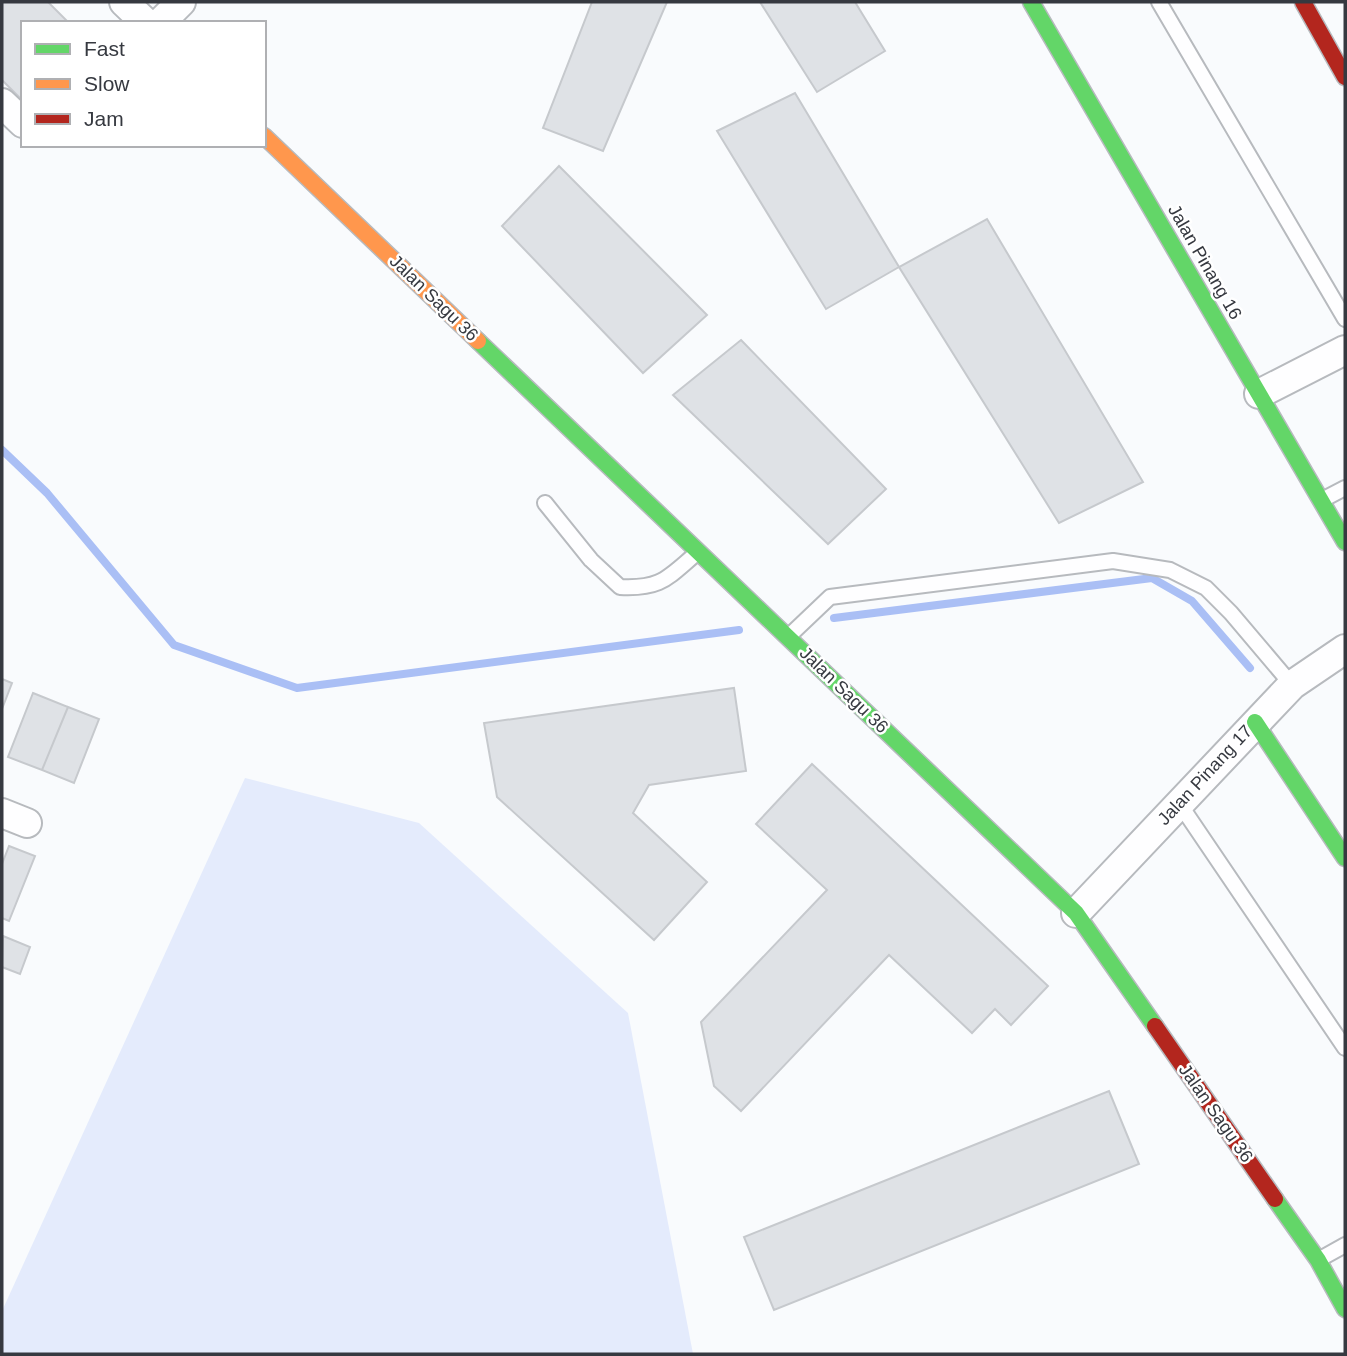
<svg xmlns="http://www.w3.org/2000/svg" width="1347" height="1356" viewBox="0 0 1347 1356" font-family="Arial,sans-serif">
  <rect width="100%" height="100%" fill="#f9fbfd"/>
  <path fill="#e4ebfc" d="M245,778L419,823L628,1013L693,1354H2V1311Z"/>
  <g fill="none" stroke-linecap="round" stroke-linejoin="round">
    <path stroke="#aabff5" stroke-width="8" d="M2,450L47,493L174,645L297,688L739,630
      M834,618L1152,578L1192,601L1250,668"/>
  </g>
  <path fill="#dfe2e6" stroke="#c6c9cd" stroke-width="2" d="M2,2H48L69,23H23V101L2,80Z
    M592,2H667L603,151L543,128Z
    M760,2H855L885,51L817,92Z
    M795,93L899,267L826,309L717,131Z
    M559,166L707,315L643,373L502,226Z
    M987,219L1143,482L1059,523L899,267Z
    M741,340L886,489L828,544L673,395Z
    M2,679L12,683L2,709Z
    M734,688L746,771L649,785L633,813L707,882L654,940L497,797L484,723Z
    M33,693L68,707L42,770L8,757Z
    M68,707L99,719L74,783L42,770Z
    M812,764L1048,986L1011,1025L995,1009L972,1033L889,955L741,1111L714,1086L701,1022L827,890L756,824Z
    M9,846L35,856L9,921L2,918V864Z
    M3,936L30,947L20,974L2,967Z
    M1109,1091L1139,1164L774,1310L744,1237Z"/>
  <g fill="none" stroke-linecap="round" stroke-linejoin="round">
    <g stroke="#b7babe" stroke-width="18">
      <path id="lane" d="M1159,2L1345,319
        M1322,500L1345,488
        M545,503L591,560L620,587C662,589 667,578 698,552
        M789,636L830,597L1113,561L1170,570L1206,588L1231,613L1292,685
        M1179,803L1345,1048
        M1320,1259L1345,1245"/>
    </g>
    <g stroke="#b7babe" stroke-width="32">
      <path id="street" d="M124,2L146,23
        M160,23L181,2
        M2,103L23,123
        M1259,394L1345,350
        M2,813L27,823
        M1076,913L1292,685L1345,649"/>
    </g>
    <g stroke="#b7babe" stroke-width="19">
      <path id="fast" d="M1031,2L1345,542
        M478,341L1076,913L1155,1026
        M1255,722L1345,858
        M1275,1199L1318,1260L1345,1309"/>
    </g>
    <g stroke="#b7babe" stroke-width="19">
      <path id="slow" d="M264,136L478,341"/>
    </g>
    <g stroke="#b7babe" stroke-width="19">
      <path id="jam" d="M1303,2L1345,77
        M1155,1026L1275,1199"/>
    </g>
    <use href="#lane" stroke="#fefeff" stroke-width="14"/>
    <use href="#street" stroke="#fefeff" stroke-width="28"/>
    <use href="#fast" stroke="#63d668" stroke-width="16"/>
    <use href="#slow" stroke="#ff974d" stroke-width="16"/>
    <use href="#jam" stroke="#b3261e" stroke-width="16"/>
  </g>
  <g text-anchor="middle" stroke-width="5" stroke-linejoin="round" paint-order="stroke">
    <g font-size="18" fill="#363940" stroke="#fff">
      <text transform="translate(1205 262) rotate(60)" y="6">Jalan Pinang 16</text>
      <text transform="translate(434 298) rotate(44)" y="6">Jalan Sagu 36</text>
      <text transform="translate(844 690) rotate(44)" y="6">Jalan Sagu 36</text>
      <text transform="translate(1205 775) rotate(-47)" y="6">Jalan Pinang 17</text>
      <text transform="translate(1216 1113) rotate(55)" y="6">Jalan Sagu 36</text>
    </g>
  </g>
  <rect width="1347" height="1356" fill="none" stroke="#363940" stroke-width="7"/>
  <rect x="21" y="21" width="245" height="126" fill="#ffffff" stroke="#afb0b3" stroke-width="2"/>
  <rect x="35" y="44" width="35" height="10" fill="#63d668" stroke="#afb0b3" stroke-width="2"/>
  <text x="84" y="56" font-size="21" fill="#363940">Fast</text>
  <rect x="35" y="79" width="35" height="10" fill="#ff974d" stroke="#afb0b3" stroke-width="2"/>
  <text x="84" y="91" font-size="21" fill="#363940">Slow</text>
  <rect x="35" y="114" width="35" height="10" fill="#b3261e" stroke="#afb0b3" stroke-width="2"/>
  <text x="84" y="126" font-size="21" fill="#363940">Jam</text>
</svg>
